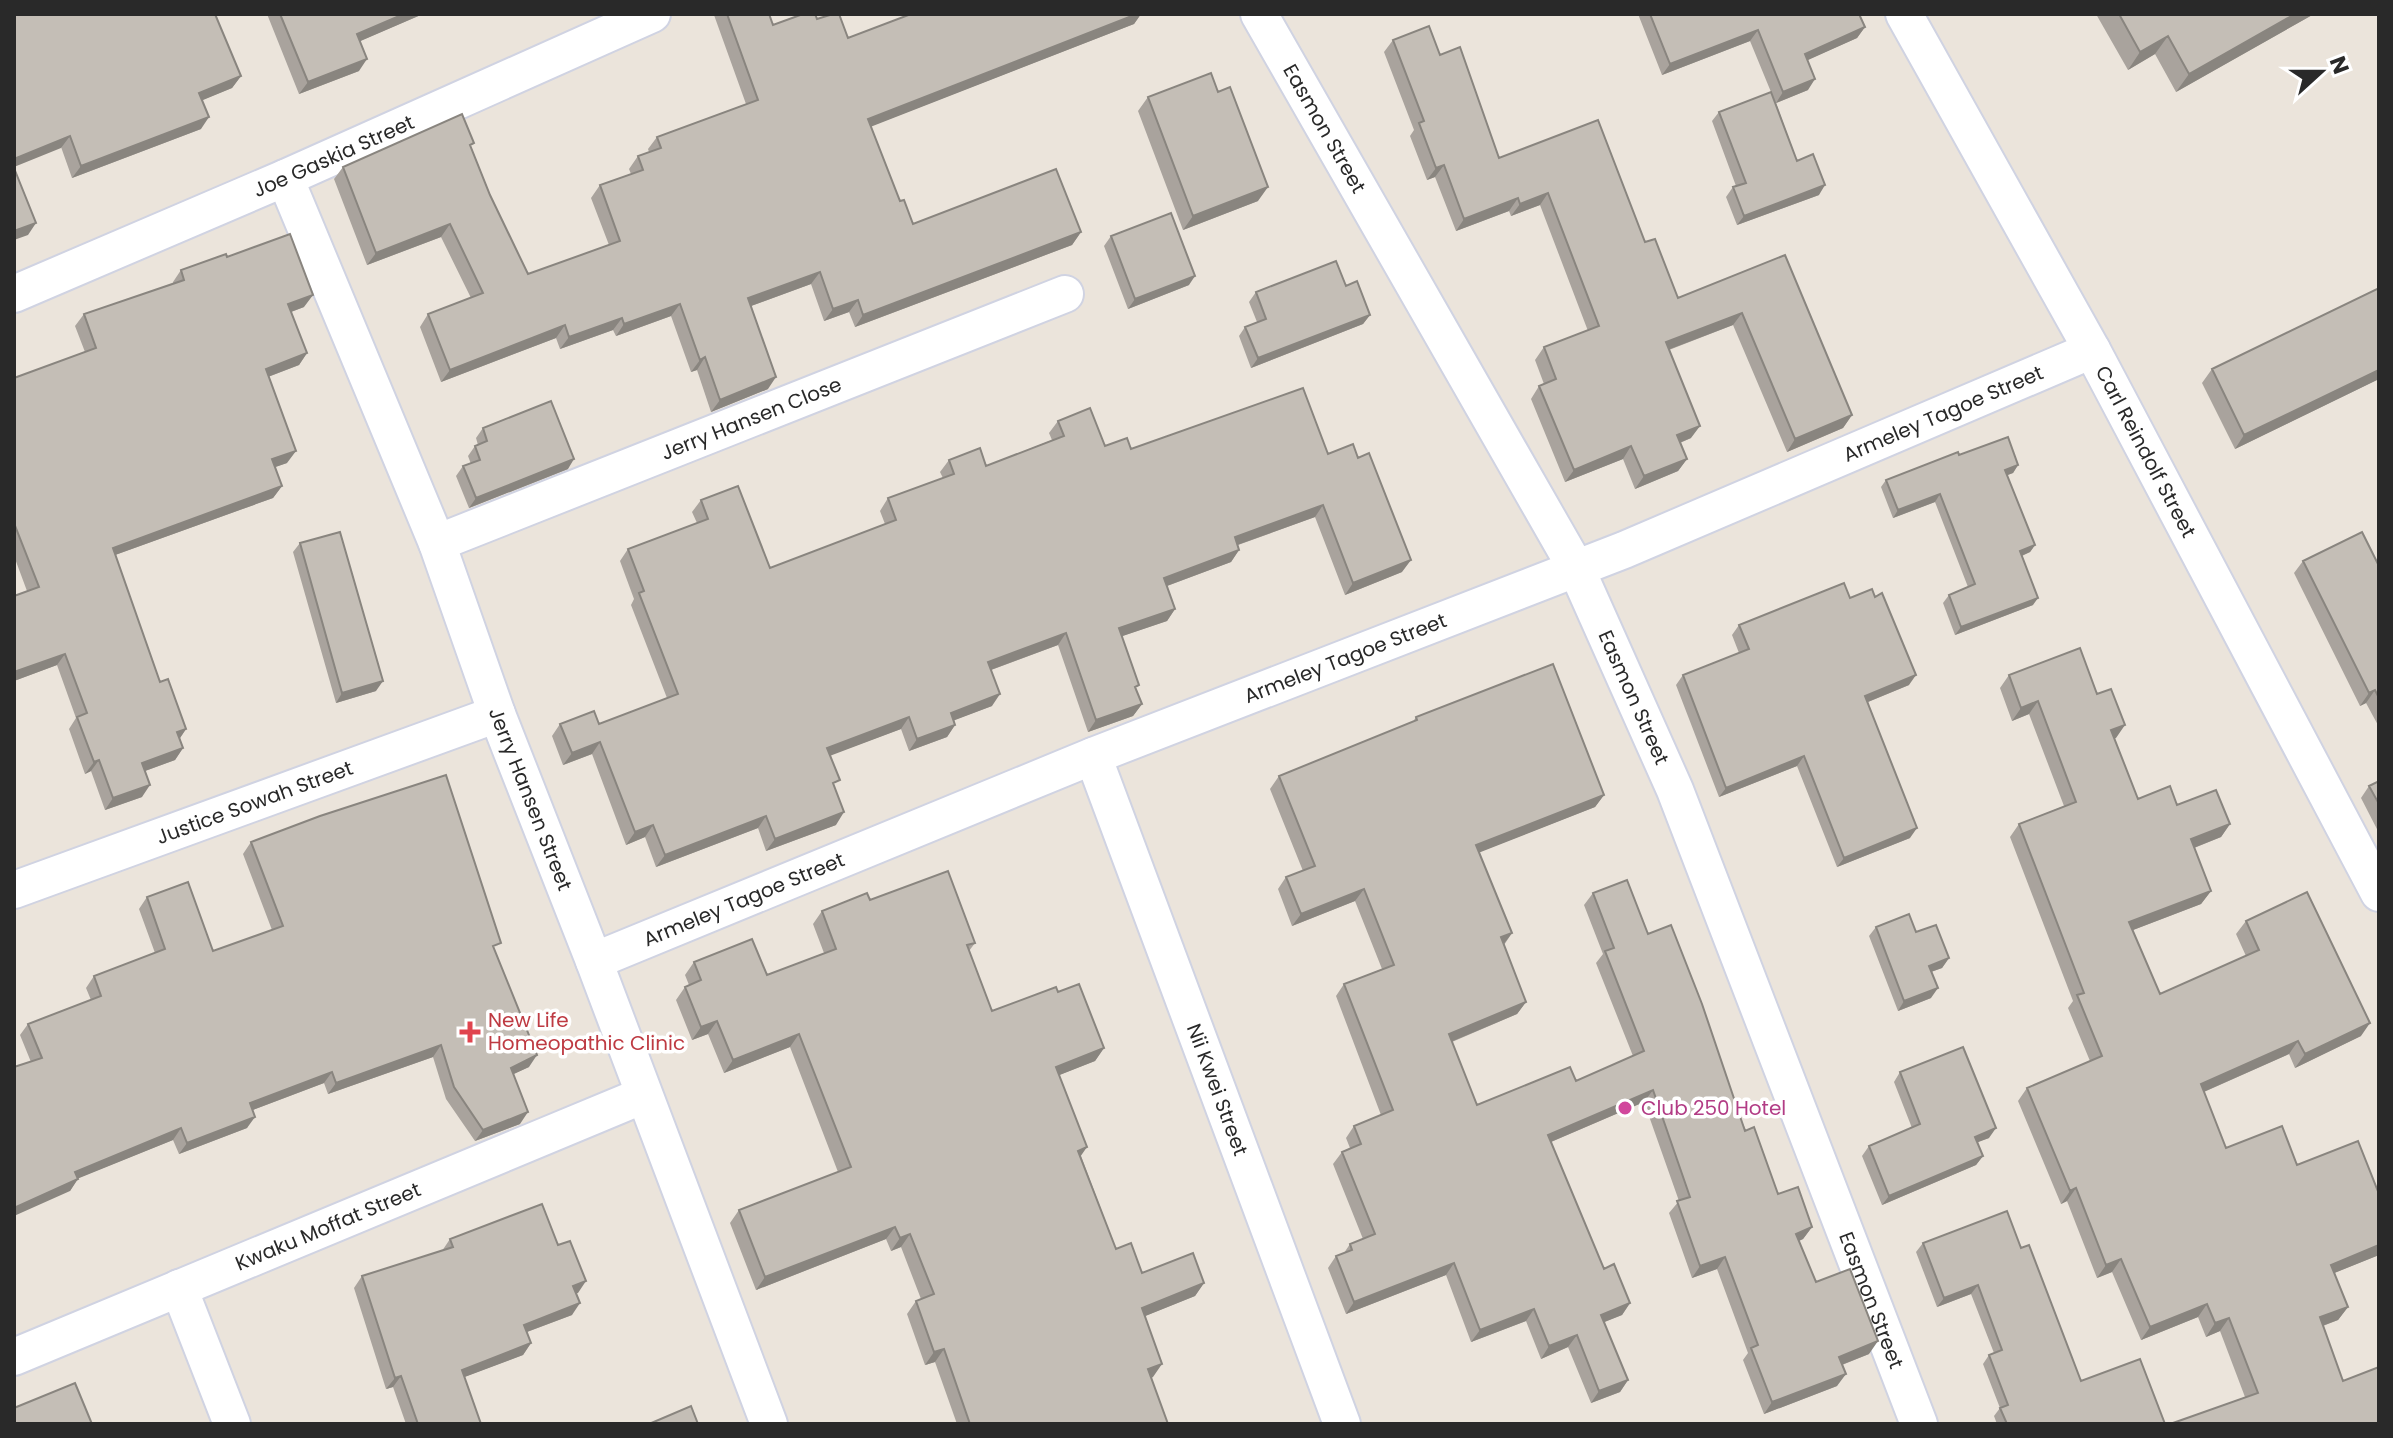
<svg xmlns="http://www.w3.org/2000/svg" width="2393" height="1438" viewBox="0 0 2393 1438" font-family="Poppins,sans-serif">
  <rect width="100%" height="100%" fill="#ebe4db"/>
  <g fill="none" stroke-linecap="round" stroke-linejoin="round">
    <g stroke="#d0d3e2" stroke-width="40">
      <g id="street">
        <path id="s1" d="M1259,14L1576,568L1675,790L1919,1424"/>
        <path id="s2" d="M1904,14L2092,350L2379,893"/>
        <path id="s3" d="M285,178L437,543L497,714L594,961L769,1424"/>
        <path id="s4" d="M14,294L285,178L652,14"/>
        <path id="s5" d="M437,543L1065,294"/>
        <path id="s6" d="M1093,756L1342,1424"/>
        <path id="s7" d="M14,890L497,714"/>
        <path id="s8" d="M594,961L1093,756L1624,550L2092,350"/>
        <path d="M179,1288L232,1424"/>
        <path id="s9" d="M14,1357L644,1095"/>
      </g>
    </g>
    <use href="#street" stroke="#fff" stroke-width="36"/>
  </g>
  <path fill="#a9a39d" d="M14,14L241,76L232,88L202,100L201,129L72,178Z
    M267,14H423L360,41L359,71L299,94Z
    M715,14H769L773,25L817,19L848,38L911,14H1141L1134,24L871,126L900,201L913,224L1081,232L1072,245L855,327L849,312L824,321L811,284L751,306L768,389L711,412L697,370L691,372L671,316L616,336L613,330L560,349L556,338L441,382L420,327L428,314L471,298L441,237L367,265L334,179L343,167L471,147L490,195L528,274L609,245L591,198L600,185L631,174L629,169L638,156L649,152L648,149L657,137L746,104L714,15Z
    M1638,14H1859L1865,27L1857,38L1807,60L1808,90L1776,103L1797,161L1819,195L1737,225L1726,197L1733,187L1736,186L1712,121L1719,112L1771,92L1750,41L1662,75Z
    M2096,14H2314L2176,92L2155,54L2128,70Z
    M1393,40L1440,55L1499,158L1645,242L1678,298L1785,255L1852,415L1843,428L1787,452L1733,325L1669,350L1691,438L1680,443L1687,459L1678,471L1635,489L1623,459L1565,482L1531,399L1539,386L1544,384L1535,360L1544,347L1588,331L1540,205L1511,216L1509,211L1456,231L1435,177L1427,180L1410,136L1414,130L1384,52Z
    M1218,92L1258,201L1183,230L1138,111L1148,97Z
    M1111,236L1189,285L1128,309L1104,246Z
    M227,257L304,307L291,312L307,353L299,365L268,377L287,463L275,467L282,486L273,498L115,555L160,682L186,729L180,738L183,748L175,760L145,771L142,797L105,810L91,771L85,774L69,729L76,718L57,665L14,681V596L27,591L14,556V378L85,352L75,326L84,314L173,284V282L181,270Z
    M1346,286L1370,315L1363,324L1251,368L1239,336L1245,327L1257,322L1249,302L1256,292Z
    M2379,288V379L2235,449L2202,383L2212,369Z
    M1058,421L1105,446L1131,449L1328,454L1402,572L1345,595L1315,517L1238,545L1239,550L1231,562L1167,586L1175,609L1167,621L1122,636L1136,689L1142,704L1133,716L1088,732L1058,645L991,670L992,706L954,720L955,725L947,737L909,751L901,729L830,755L834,787L836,825L766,851L758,828L656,867L645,837L626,845L592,754L563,765L552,736L560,724H599L667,698L631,605L634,599L620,561L628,549L697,523L692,512L701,500L770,568L885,524L880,511L888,498L943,478L940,472L949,460L986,466L1052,440L1049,433Z
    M483,428L568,469L469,508L456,476L463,466L471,464L468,456L475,446L478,445L476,438Z
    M1959,455L2018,465L2013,473L2007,475L2035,545L2030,552L2022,556L2033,605L1955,635L1943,603L1949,595L1968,587L1935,502L1893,518L1881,487L1886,480Z
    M300,543L376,691L336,703L293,552Z
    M2303,561L2379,566V727L2366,703L2360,706L2294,573Z
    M1850,598L1909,685L1868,702L1910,838L1837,867L1797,766L1719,797L1676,685L1683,675L1739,653L1732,635L1739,625Z
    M2009,675L2097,694L2116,738H2114L2138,799L2177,805L2230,824L2221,837L2194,848L2211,891L2201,904L2133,930L2160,994L2246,956L2236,934L2246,921L2361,1036L2295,1068L2289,1054L2204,1092L2226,1148L2297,1165L2379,1255L2334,1273L2348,1307L2338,1320L2323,1326L2343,1381L2379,1424H2173L2245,1397L2220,1331L2206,1337L2198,1317L2141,1340L2112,1272L2097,1278L2067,1201L2061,1204L2018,1101L2027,1088L2090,1061L2068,1008L2073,1001L2010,837L2019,824L2064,806L2029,714L2012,721L2000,688Z
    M1416,717L1604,795L1595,807L1479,852L1512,933L1504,945L1526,1002L1517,1014L1452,1042L1477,1105L1576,1081L1633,1056L1596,963L1603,954L1584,905L1593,893L1648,934L1778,1194L1812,1227L1803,1239L1799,1241L1816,1282L1869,1354L1842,1365L1837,1386L1764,1414L1743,1360L1748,1353L1717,1269L1692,1278L1669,1213L1679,1201L1644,1102L1551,1142L1604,1269L1630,1303L1622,1315L1604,1322L1628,1380L1620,1392L1591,1403L1568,1347L1541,1359L1526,1321L1471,1342L1446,1275L1346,1314L1328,1268L1336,1256L1344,1253L1350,1244L1363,1239L1333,1164L1342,1152L1350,1148L1346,1138L1354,1126L1381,1115L1336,996L1344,984L1382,969L1355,901L1292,926L1278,889L1286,877L1303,871L1270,789L1279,776L1413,722Z
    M2379,781V833L2361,798L2369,786Z
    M251,842L495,952L529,1067L513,1074L520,1124L475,1141L446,1099L433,1057L328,1094L324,1083L253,1110L247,1128L179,1154L173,1140L78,1178L70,1191L31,1062L20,1035L28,1024L91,1000L86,988L94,976L155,953L139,909L147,897L213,951L272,930L243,854Z
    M870,900L975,943L969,951L992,1011L1058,992L1104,1048L1095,1061L1059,1075L1081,1156L1116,1249L1142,1273L1204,1283L1195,1296L1145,1316L1153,1377L1151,1378L1168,1424H957L935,1362L925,1365L907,1314L916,1301L921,1299L901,1247L891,1251L886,1239L756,1290L730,1223L739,1210L838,1172L790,1047L724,1073L708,1034L692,1040L676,1000L685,987L689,985L685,975L694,962L767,975L824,953L813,924L822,911Z
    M1876,927L1916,932L1949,958L1942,968L1931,972V998L1898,1011L1869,936Z
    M1900,1072L1989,1138L1977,1142L1983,1156L1976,1165L1882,1205L1862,1156L1869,1146L1912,1128L1894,1082Z
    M450,1239L558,1245L578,1293H576L572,1315L527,1332L531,1343L523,1355L464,1377L481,1424H406L393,1387L386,1389L354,1288L362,1276L442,1251Z
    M1923,1243L2021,1248L2081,1381L2165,1424H1997L1994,1416L2000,1408L1983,1364L1989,1355L1994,1353L1971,1294L1937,1307L1916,1252Z"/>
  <path fill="#89857f" d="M404,14H423L349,46L357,34Z
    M1137,14H1141L1134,24L860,131L868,119Z
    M2295,14H2314L2176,92L2189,74Z
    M1865,27L1857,38L1797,65L1805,54Z
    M1758,30L1750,41L1662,75L1670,64Z
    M2168,36L2155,54L2128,70L2140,52Z
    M367,59L359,71L299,94L308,82Z
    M241,76L232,88L191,105L199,93Z
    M1815,79L1808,90L1776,103L1783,92Z
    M209,117L201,129L72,178L81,166Z
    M70,136L61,148L14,167V159Z
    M1444,165L1435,177L1427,180L1436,168Z
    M1825,185L1819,195L1737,225L1744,216Z
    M1268,187L1258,201L1183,230L1193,216Z
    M1548,193L1540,205L1511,216L1520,204Z
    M1518,198L1509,211L1456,231L1464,219Z
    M36,223L28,235L14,240V231Z
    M450,224L441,237L367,265L376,253Z
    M1081,232L1072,245L855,327L863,315Z
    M820,272L811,284L740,310L748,298Z
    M1195,276L1189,285L1128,309L1135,299Z
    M313,295L304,307L280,316L288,304Z
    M858,300L849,312L824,321L833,309Z
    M680,304L671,316L616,336L624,324Z
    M1742,313L1733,325L1657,354L1666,342Z
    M1370,315L1363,324L1251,368L1258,358Z
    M622,318L613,330L560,349L569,337Z
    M565,325L556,338L441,382L450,370Z
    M307,353L299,365L257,381L266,369Z
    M705,357L697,370L691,372L700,360Z
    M2379,370V379L2235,449L2244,435Z
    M776,377L768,389L711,412L720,400Z
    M1852,415L1843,428L1787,452L1795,439Z
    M1700,426L1691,438L1669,447L1677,435Z
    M1631,446L1623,459L1565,482L1574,470Z
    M296,451L287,463L264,471L272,459Z
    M574,459L568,469L469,508L476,498Z
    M1687,459L1678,471L1635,489L1644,476Z
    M2018,465L2013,473L2000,478L2005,470Z
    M282,486L273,498L104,559L113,548Z
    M1940,494L1935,502L1893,518L1898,510Z
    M1323,505L1315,517L1226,549L1235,537Z
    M2035,545L2030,552L2014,559L2020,551Z
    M1239,550L1231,562L1156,590L1164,578Z
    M1411,560L1402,572L1345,595L1353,583Z
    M2038,598L2033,605L1955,635L1961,627Z
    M1175,609L1167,621L1111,640L1119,628Z
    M1066,633L1058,645L980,674L988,662Z
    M65,654L57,665L14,681V672Z
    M1916,675L1909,685L1858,706L1865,696Z
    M383,681L376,691L336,703L342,693Z
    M2375,690L2366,703L2360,706L2369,693Z
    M1000,694L992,706L942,725L951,713Z
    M2038,701L2029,714L2012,721L2021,708Z
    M1142,704L1133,716L1088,732L1096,720Z
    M909,717L901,729L819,760L827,748Z
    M955,725L947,737L909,751L917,739Z
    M2125,725L2116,738L2102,743L2111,730Z
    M186,729L178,741L177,732Z
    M600,742L592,754L563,765L572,753Z
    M183,748L175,760L134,775L142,763Z
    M1804,756L1797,766L1719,797L1726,788Z
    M99,760L91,771L85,774L94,762Z
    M150,785L142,797L105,810L113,798Z
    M1604,795L1595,807L1468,857L1476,845Z
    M844,812L836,825L766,851L775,839Z
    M766,816L758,828L656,867L665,855Z
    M2230,824L2221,837L2181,853L2191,839Z
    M653,825L645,837L626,845L635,832Z
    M1917,828L1910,838L1837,867L1844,858Z
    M1364,889L1355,901L1292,926L1301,914Z
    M2211,891L2201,904L2120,935L2129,922Z
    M1512,933L1503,945L1501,937Z
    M1949,958L1942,968L1922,975L1929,966Z
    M1938,988L1931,998L1898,1011L1904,1001Z
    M1526,1002L1517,1014L1441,1046L1449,1034Z
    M717,1021L708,1034L692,1040L701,1027Z
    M2370,1023L2361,1036L2295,1068L2305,1054Z
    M799,1034L790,1047L724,1073L733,1060Z
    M2298,1041L2289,1054L2192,1097L2201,1084Z
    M441,1045L433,1057L328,1094L336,1083Z
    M1104,1048L1095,1061L1047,1080L1056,1067Z
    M537,1055L529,1067L503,1079L511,1068Z
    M332,1072L324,1083L242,1114L250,1103Z
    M1653,1090L1644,1102L1539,1147L1548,1135Z
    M528,1112L520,1124L475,1141L483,1130Z
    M255,1117L247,1128L179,1154L187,1143Z
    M181,1128L173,1140L67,1183L75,1172Z
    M1996,1128L1989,1138L1968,1146L1975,1137Z
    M1087,1147L1078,1160V1151Z
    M1983,1156L1976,1165L1882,1205L1889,1196Z
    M78,1179L70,1191L14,1216V1208Z
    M2076,1188L2067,1201L2061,1204L2070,1191Z
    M895,1227L886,1239L756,1290L765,1277Z
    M1812,1227L1803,1239L1787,1246L1796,1234Z
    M910,1234L901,1247L891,1251L900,1238Z
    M2379,1245V1255L2322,1278L2331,1265Z
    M1725,1257L1717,1269L1692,1278L1700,1266Z
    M2121,1259L2112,1272L2097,1278L2106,1265Z
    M1454,1263L1446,1275L1346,1314L1354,1302Z
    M586,1281L578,1293L565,1297L573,1286Z
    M1204,1283L1195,1296L1133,1321L1142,1308Z
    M1978,1285L1971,1294L1937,1307L1944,1298Z
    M580,1303L572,1315L516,1336L524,1325Z
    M1630,1303L1622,1315L1592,1327L1601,1315Z
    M2207,1304L2198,1317L2141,1340L2150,1327Z
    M2348,1307L2338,1320L2311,1330L2320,1317Z
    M1534,1309L1526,1321L1471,1342L1480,1330Z
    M2229,1318L2220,1331L2206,1337L2215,1323Z
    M1577,1335L1568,1347L1541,1359L1549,1346Z
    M1878,1341L1869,1354L1831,1369L1839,1357Z
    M531,1343L523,1355L454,1381L462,1370Z
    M944,1349L935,1362L925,1365L934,1352Z
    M1162,1364L1153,1377L1138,1382L1148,1369Z
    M1846,1374L1837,1386L1764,1414L1772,1402Z
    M401,1376L393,1387L386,1389L395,1378Z
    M1628,1380L1620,1392L1591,1403L1599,1391Z"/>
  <path fill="#c4beb6" stroke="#89857f" stroke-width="2" d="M14,14H215L241,76L199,93L209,117L81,166L70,136L14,159Z
    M280,14H404L357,34L367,59L308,82Z
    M727,14H769L773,25L803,14H815L817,19L833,14H839L848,38L911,14H1137L868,119L900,201L904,200L913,224L1056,169L1081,232L863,315L858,300L833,309L820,272L748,298L776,377L720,400L705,357L700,360L680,304L624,324L622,318L569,337L565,325L450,370L428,314L483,293L450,224L376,253L343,167L462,114L474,143L470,145L490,195L528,274L620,241L600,185L643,170L638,156L661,148L657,137L758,100Z
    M1650,14H1859L1865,27L1805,54L1815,79L1783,92L1758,30L1670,64Z
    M2119,14H2295L2189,74L2168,36L2140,52Z
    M1429,26L1440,55L1460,47L1499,158L1598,120L1645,242L1655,239L1678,298L1785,255L1852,415L1795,439L1742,313L1666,342L1700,426L1677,435L1687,459L1644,476L1631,446L1574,470L1539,386L1556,379L1544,347L1599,326L1548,193L1520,204L1518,198L1464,219L1444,165L1436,168L1419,123L1424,121L1393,40Z
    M1211,73L1218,92L1230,87L1268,187L1193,216L1148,97Z
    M1771,92L1797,161L1813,154L1825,185L1744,216L1733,187L1746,183L1719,112Z
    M14,168L36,223L14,231Z
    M1171,213L1195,276L1135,299L1111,236Z
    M290,234L313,295L288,304L307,353L266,369L296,451L272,459L282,486L113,548L160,682L168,679L186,729L177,732L183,748L142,763L150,785L113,798L99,760L94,762L77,717L87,713L65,654L14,672V596L39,587L14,523V378L96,348L84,314L184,280L181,270L226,254L227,257Z
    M1336,261L1346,286L1357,281L1370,315L1258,358L1245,327L1266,319L1256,292Z
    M2379,288V370L2244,435L2212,369Z
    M1303,388L1328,454L1353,444L1358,458L1369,453L1411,560L1353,583L1323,505L1235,537L1239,550L1164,578L1175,609L1119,628L1139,685L1135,687L1142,704L1096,720L1066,633L988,662L1000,694L951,713L955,725L917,739L909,717L827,748L840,780L833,783L844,812L775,839L766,816L665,855L653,825L635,832L600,742L572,753L560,724L594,711L599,724L678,694L639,593L644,591L628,549L708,519L701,500L738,486L770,568L896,520L888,498L954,474L949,460L980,448L986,466L1064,436L1058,421L1090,408L1105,446L1127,438L1131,449Z
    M551,401L574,459L476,498L463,466L480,460L475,446L487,441L483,428Z
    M2008,437L2018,465L2005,470L2035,545L2020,551L2038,598L1961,627L1949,595L1975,584L1940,494L1898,510L1886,480L1958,452L1959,455Z
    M340,532L383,681L342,693L300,543Z
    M2362,532L2379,566V698L2375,690L2369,693L2303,561Z
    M1844,583L1850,598L1872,589L1875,597L1882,593L1916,675L1865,696L1917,828L1844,858L1804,756L1726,788L1683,675L1749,649L1739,625Z
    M2080,648L2097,694L2111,689L2125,725L2111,730L2138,799L2170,786L2177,805L2216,790L2230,824L2191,839L2211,891L2129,922L2160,994L2259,950L2246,921L2307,892L2370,1023L2305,1054L2298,1041L2201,1084L2226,1148L2282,1126L2297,1165L2358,1141L2379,1194V1245L2331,1265L2348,1307L2320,1317L2343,1381L2379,1367V1424H2174L2173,1423L2258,1393L2229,1318L2215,1323L2207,1304L2150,1327L2121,1259L2106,1265L2076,1188L2070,1191L2027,1088L2102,1056L2077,995L2084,993L2019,824L2076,802L2038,701L2021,708L2009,675Z
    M1553,664L1604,795L1476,845L1512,933L1501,937L1526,1002L1449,1034L1477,1105L1570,1067L1576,1081L1644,1051L1605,951L1614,948L1593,893L1627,880L1648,934L1671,925L1702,1004L1745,1131L1754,1127L1778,1194L1798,1187L1812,1227L1796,1234L1816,1282L1850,1269L1878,1341L1839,1357L1846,1374L1772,1402L1751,1348L1758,1345L1725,1257L1700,1266L1677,1201L1690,1197L1653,1090L1548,1135L1604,1269L1614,1264L1630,1303L1601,1315L1628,1380L1599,1391L1577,1335L1549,1346L1534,1309L1480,1330L1454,1263L1354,1302L1336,1256L1352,1250L1350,1244L1375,1234L1342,1152L1361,1144L1354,1126L1393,1110L1344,984L1394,965L1364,889L1301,914L1286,877L1315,866L1279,776L1417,720L1416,717Z
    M446,775L501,943L493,946L537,1055L511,1068L528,1112L483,1130L454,1087L441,1045L336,1083L332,1072L250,1103L255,1117L187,1143L181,1128L75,1172L78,1179L14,1208V1067L42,1058L28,1024L101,996L94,976L165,949L147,897L188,882L213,951L283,926L251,842L320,816Z
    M2379,781V804L2369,786Z
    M948,871L975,943L967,945L992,1011L1056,987L1058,992L1079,984L1104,1048L1056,1067L1087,1147L1078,1151L1116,1249L1131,1243L1142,1273L1193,1253L1204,1283L1142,1308L1162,1364L1148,1369L1168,1424H970L944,1349L934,1352L916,1301L934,1294L910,1234L900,1238L895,1227L765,1277L739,1210L851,1167L799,1034L733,1060L717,1021L701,1027L685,987L701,980L694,962L752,939L767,975L836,949L822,911L867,893L870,900Z
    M1909,914L1916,932L1936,925L1949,958L1929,966L1938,988L1904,1001L1876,927Z
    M1963,1047L1996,1128L1975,1137L1983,1156L1889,1196L1869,1146L1920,1124L1900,1072Z
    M542,1204L558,1245L570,1241L586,1281L573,1286L580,1303L524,1325L531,1343L462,1370L481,1424H418L401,1376L395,1378L362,1276L453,1247L450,1239Z
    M2007,1211L2021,1248L2029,1245L2081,1381L2140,1359L2165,1424H2007L2000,1408L2008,1405L1989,1355L2002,1350L1978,1285L1944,1298L1923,1243Z
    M75,1383L92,1424H14V1408Z
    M691,1406L698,1424H649Z"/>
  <path fill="#e0444e" stroke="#fff" stroke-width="3" d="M466 1020h8v8h8v8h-8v8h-8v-8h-8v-8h8z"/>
  <circle fill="#d1479c" stroke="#fff" stroke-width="3" cx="1625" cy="1108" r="8"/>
  <g text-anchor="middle" stroke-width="7" stroke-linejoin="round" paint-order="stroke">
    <g font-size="20" fill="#292929" stroke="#fff">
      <text dy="7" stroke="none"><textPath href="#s1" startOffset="132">Easmon Street</textPath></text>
      <text dy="7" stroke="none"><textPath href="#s4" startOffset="348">Joe Gaskia Street</textPath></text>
      <text dy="7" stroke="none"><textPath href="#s8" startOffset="1456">Armeley Tagoe Street</textPath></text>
      <text dy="7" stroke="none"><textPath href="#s5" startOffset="338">Jerry Hansen Close</textPath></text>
      <text dy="7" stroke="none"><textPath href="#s2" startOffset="500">Carl Reindolf Street</textPath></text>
      <text dy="7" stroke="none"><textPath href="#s8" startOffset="810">Armeley Tagoe Street</textPath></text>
      <text dy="7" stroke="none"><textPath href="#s1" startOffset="780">Easmon Street</textPath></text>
      <text dy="7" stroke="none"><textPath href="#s3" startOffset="668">Jerry Hansen Street</textPath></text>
      <text dy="7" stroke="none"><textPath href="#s7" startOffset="256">Justice Sowah Street</textPath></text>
      <text dy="7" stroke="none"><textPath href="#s8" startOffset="162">Armeley Tagoe Street</textPath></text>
      <text dy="7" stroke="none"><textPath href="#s6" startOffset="356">Nii Kwei Street</textPath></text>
      <text dy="7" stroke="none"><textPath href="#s9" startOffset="340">Kwaku Moffat Street</textPath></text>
      <text dy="7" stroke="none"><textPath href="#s1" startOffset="1428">Easmon Street</textPath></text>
    </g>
    <g font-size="20" fill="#be3a42" stroke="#fff" text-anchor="start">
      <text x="488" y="1027">New Life<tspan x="488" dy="23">Homeopathic Clinic</tspan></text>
    </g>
    <g font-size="20" fill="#b23c85" stroke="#fff" text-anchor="start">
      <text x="1641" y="1115">Club 250 Hotel</text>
    </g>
  </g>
  <rect width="2393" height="1438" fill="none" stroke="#292929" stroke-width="32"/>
  <g transform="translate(2321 72) rotate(69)" stroke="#ffffff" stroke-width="6" paint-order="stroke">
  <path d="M0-6L14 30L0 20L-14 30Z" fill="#292929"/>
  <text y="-12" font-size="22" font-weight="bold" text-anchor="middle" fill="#292929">N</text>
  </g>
</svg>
